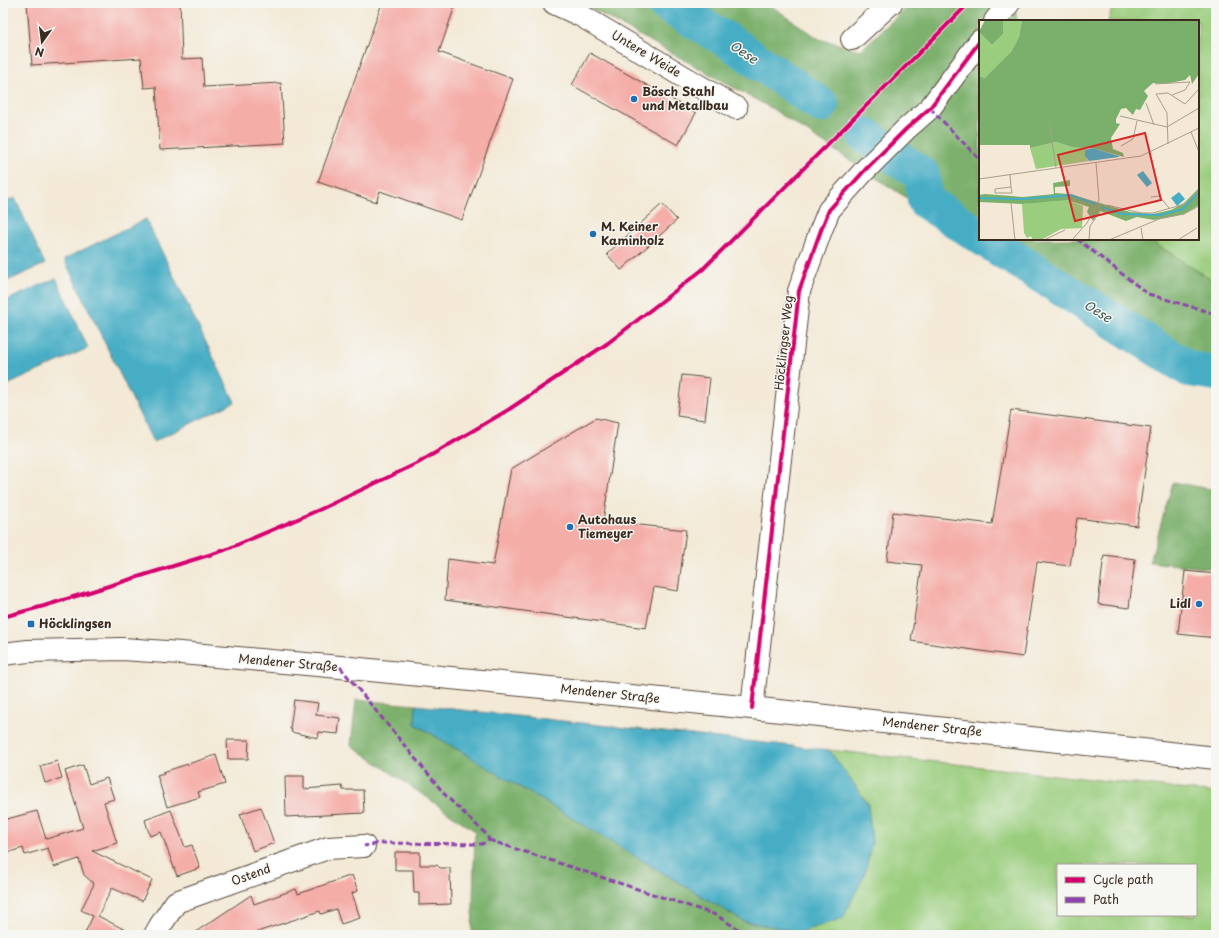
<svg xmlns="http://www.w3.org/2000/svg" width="1219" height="938" viewBox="0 0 1219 938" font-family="'Playpen Sans',sans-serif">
  <rect width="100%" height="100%" fill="#f6f6f2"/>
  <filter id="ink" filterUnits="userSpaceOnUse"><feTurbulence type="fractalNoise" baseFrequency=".025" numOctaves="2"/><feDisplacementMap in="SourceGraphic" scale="8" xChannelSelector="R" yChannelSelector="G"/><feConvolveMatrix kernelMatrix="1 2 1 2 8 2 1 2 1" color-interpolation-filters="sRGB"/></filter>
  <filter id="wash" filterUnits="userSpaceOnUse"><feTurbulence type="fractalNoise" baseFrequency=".012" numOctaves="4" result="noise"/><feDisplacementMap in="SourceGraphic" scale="16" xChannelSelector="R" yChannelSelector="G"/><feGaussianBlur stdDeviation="0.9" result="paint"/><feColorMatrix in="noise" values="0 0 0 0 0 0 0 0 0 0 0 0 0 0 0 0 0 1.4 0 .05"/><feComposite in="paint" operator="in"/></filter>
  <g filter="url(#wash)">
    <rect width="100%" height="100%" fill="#f3e9d6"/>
    <path fill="#9acd7d" stroke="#6a7c4e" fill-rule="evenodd" d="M1114,3H1216V283L1148,239H1198V21H1108Z
      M829,750L1216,793V935H803L800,932L843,918L868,804ZM1058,865H1196V915H1058Z"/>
    <path fill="#7bb06c" stroke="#5b6d45" d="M581,3H767L819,39L861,50L911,3H1014L1017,21H980V239H1148L1216,283V390L1199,385L887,185L771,108Z
      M1173,482L1216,490V569L1150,562Z
      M356,700L416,705V724L743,921L800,932L803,935H472L475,831L351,745Z"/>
    <path fill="#46adc5" stroke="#406c72" d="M15,198L45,264L3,283V203Z
      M146,219L235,402L153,442L64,259Z
      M56,278L88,348L3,387V302Z
      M416,705L829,750L868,804L872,842L864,876L843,918L800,932L743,921L415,724Z"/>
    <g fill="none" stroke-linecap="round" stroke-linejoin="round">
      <path stroke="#46adc5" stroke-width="36" d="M664,3L730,42L821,105
        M865,135L922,175L925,201L980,236
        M984,239L1189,369L1216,373"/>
    </g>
    <g id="blocks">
      <path fill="#f5ada8" d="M27,3H180L182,59L202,58L204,87L281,83L285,143L160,150L156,87L144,88L141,58L32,65Z
        M382,3H456L439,52L513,79L462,220L380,191L376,202L318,182Z
        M590,53L696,113L678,145L572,85Z
        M662,204L677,220L621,270L607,254Z
        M682,375L710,378L705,420L677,416Z
        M1011,410L1151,428L1137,526L1077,518L1070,566L1037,562L1023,657L911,641L922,565L887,561L893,512L992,524Z
        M596,418L618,423L603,521L686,530L678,591L654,587L646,628L445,600L448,559L493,565L511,469Z
        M1104,555L1135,559L1129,608L1098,604Z
        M1185,571L1216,574V638L1178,634Z
        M294,700L318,703L316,715L340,718L338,734L319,732L318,738L291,732L292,729H290Z
        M227,740H249L248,759H228Z
        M216,755L225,784L198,792L200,797L167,807L157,775L164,773L163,772Z
        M57,761L62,778L45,783L40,766Z
        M83,765L89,784L107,778L114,799L104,802L117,843L92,851L152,880L142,901L112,888L98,916L135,935H84L93,916L81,910L94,884L84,875L79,859L54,867L48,848L25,855L23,848L3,854V820L37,811L46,839L83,828L65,771Z
        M285,776H304V789L342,786L343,790H363L364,813L286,817Z
        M261,807L274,843L253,851L240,814Z
        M171,810L185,847L192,845L200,868L177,876L161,832L150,836L145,820Z
        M395,852H420V865H437L440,868H450L451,904L419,905V893H414L413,870H395Z
        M352,875L358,891L352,893L360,918L341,924L336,909L321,914L320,911L248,935H191L251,895L254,904L296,889L298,894Z"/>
    </g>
  </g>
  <g filter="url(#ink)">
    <use href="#blocks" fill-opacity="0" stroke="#57473a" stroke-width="1"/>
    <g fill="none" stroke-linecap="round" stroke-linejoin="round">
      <g stroke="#57473a" stroke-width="24">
        <path id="minor" d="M554,3L580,15L736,108
          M995,21L1009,3
          M852,39L891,3
          M752,708L799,291L821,230L829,210L865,170L906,129L930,108L980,41
          M155,935L160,926L176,902L328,848L364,846"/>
      </g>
      <g stroke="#57473a" stroke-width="24">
        <path id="primary" d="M3,654L28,651L123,649L181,653L340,667L752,708L1216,758"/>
      </g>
      <use href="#minor" stroke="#fff" stroke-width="22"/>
      <use href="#primary" stroke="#fff" stroke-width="22"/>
      <path stroke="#8e44ad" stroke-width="3" stroke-dasharray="6 3" stroke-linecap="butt" d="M930,108L980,160
        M1077,239L1148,294L1216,314
        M340,667L447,797L487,835L489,840L482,844L382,843L364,846
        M489,840L716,915L747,935"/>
      <g stroke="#f6f6f2" stroke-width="6">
        <path id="cycleway" d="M3,617L44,606L225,550L321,509L418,463L508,410L608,343L702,270L969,3
          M752,708L799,291L821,230L829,210L865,170L906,129L930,108L980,41"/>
      </g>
      <use href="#cycleway" stroke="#d6006c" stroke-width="4"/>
    </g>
  </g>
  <g fill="#1f6fb2" stroke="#f6f6f2" stroke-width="1.5">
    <circle cx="634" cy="99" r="4"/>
    <circle cx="593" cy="234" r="4"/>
    <circle cx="570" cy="527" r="4"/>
    <circle cx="1199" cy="604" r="4"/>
    <rect x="27" y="620" width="8" height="8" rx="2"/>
  </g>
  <g text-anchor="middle" stroke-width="3" stroke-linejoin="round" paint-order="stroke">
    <g font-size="12" fill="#3b2a1e" stroke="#f6f6f2">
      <text transform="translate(646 54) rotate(31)" y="4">Untere Weide</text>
      <text transform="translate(784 343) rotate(-84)" y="4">Höcklingser Weg</text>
      <text transform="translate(288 663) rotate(5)" y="4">Mendener Straße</text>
      <text transform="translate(610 694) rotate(6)" y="4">Mendener Straße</text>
      <text transform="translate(932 727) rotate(6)" y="4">Mendener Straße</text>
      <text transform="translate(251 875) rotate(-20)" y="4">Ostend</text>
    </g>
    <g font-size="12" font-weight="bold" fill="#3b2a1e" stroke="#f6f6f2" text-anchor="start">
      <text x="642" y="96">Bösch Stahl<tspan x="642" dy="14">und Metallbau</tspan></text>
      <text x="601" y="231">M. Keiner<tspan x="601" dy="14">Kaminholz</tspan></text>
      <text x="578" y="524">Autohaus<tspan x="578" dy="14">Tiemeyer</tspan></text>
      <text x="1191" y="608" text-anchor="end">Lidl</text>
      <text x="39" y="628">Höcklingsen</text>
    </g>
    <g font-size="13" font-style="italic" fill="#3f5858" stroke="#f6f6f2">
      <text transform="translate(744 52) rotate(34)" y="5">Oese</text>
      <text transform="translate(1098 311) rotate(32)" y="5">Oese</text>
    </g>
  </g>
  <g transform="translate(979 20)">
    <rect width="220" height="220" fill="#f3e9d6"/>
    <path d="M24,0H43L40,17L32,32L17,50L6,58L0,56V12L13,25L24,14ZM77,122L93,127L106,126L109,128L106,130L107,138L110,141L57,149L51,128ZM68,180H88L104,186L103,208L82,209L62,220H54L52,216L48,218L45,213L43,184Z" fill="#9acd7d"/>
    <path d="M6,0H24V14L13,25L0,12ZM43,0H220V54L213,64L211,55L206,60L185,64L174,63L165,71L169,76L161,90L157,89L154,95L147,88L142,89L137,99V103L141,104L132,118L134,129L144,133L145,137L113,128L93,127L77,122L51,128V125H0V56L6,58L32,32L40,17ZM91,160V166L76,167V173L91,174L151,192L174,194L192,190L205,183L219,169L220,185L205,194L175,200L158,197L147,201L121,191L114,201L108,192L110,187L88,180L43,184L0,182V175L6,174L44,177L75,174L74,163Z" fill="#7bb06c"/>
    <path d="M113,128L140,136V137L110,141L106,136V130ZM164,151L173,163L168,167L158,155ZM200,172L206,179L198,186L192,178Z" fill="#46adc5"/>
    <path fill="none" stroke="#46adc5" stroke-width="2" d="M0,178L43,179L92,175L119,185M122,187L143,194L181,195L204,189L219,173"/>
    <path fill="none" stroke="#a99d8c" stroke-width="1" d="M176,64L211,62L206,70L193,75M167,83L175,105M141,96L188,107M70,101L77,148M188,107L220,88M212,112L220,132M189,124L188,93L177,74L189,73L206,84L220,69M142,126L154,119L158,101M31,155L32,167L16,169V173H33L32,167M0,159L162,136L220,108M172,177L180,176L191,189M32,183L36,220M128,185L162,193H174L206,184L220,171M162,208L164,220M65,220L86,210M93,220L108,203L120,180L117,143M110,220L111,206L121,192M130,220L180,199L205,194L220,186M199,220L218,208"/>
    <path fill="#d62828" fill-opacity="0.15" stroke="#d62828" stroke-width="2" d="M166,113L182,180L96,201L79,135Z"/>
    <rect width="220" height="220" fill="none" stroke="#3b2a1e" stroke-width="2"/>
  </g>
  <rect width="1219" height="938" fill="none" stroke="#f6f6f2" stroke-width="16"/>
  <rect x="1057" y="864" width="140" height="52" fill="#f6f6f2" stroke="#aba49d"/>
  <rect x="1065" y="877" width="20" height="6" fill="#d6006c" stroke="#aba49d"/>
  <text x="1093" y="884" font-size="12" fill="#3b2a1e">Cycle path</text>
  <rect x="1065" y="897" width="20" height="6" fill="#8e44ad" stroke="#aba49d"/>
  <text x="1093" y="904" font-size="12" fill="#3b2a1e">Path</text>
  <g transform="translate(42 42) rotate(194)" stroke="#f6f6f2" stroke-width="3" paint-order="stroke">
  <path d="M0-3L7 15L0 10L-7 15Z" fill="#3b2a1e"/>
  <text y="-6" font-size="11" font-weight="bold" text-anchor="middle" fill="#3b2a1e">N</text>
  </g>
</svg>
